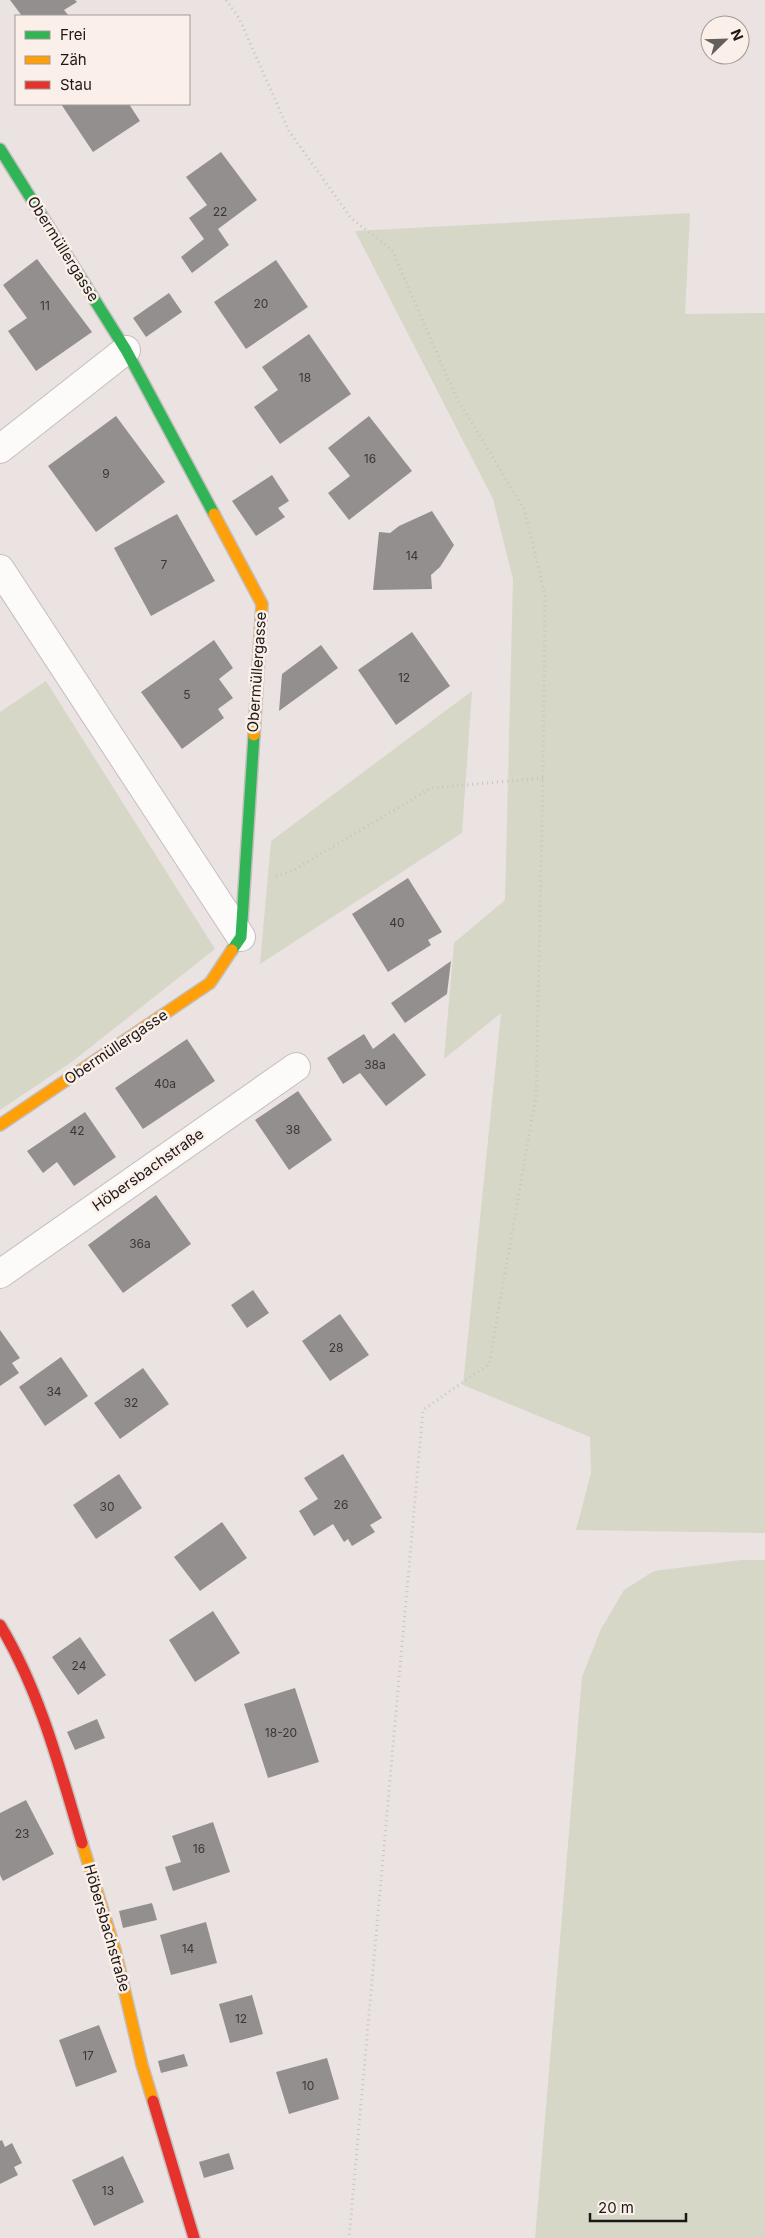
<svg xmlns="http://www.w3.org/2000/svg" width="765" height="2238" viewBox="0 0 765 2238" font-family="Inter,sans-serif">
  <rect width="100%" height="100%" fill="#eae3e1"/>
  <path fill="#d7d7c8" d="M690,213L685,314L765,313V1533L576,1530L591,1473L590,1437L463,1385L501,1013L444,1059L454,943L505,900L513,579L493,499L355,231Z
    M46,681L215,949L73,1061L0,1110V712Z
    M472,691L462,833L260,964L271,841Z
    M741,1560H765V2238H535L582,1677L601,1629L624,1590L654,1571Z"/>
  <path fill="#948f8f" d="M10,0H75L77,2L64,10L69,16H22Z
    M61,104H129L140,121L93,152Z
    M221,152L257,200L218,229L229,245L192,273L181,257L204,239L189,218L207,205L186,177Z
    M37,259L92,332L36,371L8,331L27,318L3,285Z
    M276,260L308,307L246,349L214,302Z
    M169,293L182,312L146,337L133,318Z
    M309,334L351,394L280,444L254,407L278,390L262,367Z
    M116,416L165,482L96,532L48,466Z
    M369,416L412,471L349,520L328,493L350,476L328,448Z
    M272,475L289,501L278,508L285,517L256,536L232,501Z
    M432,511L454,545L440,567L431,575L432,589L373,590L379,532L390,533L399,526Z
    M177,514L215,581L151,616L114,548Z
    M412,632L450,686L396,725L358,670Z
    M214,640L233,668L219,679L233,698L218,709L224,718L182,749L141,692Z
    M321,645L338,668L279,711L282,674Z
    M408,878L442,932L428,940L431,945L388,972L352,914Z
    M451,961L447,994L405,1023L391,1003Z
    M394,1033L426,1075L386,1106L360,1073L343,1084L327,1058L364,1034L373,1049Z
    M187,1039L215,1081L143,1129L115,1088Z
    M298,1091L332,1140L289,1170L255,1120Z
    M85,1112L116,1157L74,1186L57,1162L43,1173L27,1151Z
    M156,1195L191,1244L123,1293L88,1245Z
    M253,1290L269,1313L247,1328L231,1305Z
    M340,1314L369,1355L330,1381L302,1341Z
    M0,1330L20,1358L12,1363L19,1373L0,1386Z
    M61,1357L88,1396L45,1426L19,1387Z
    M143,1368L169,1404L120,1439L94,1403Z
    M343,1454L382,1518L370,1525L375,1532L352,1546L348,1539L344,1542L333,1524L314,1536L299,1511L318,1499L304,1478Z
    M119,1474L142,1508L96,1539L73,1505Z
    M222,1522L247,1558L200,1591L174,1557Z
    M213,1611L240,1653L195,1682L169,1640Z
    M80,1637L106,1675L78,1695L52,1657Z
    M295,1688L319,1762L268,1778L244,1704Z
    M97,1719L105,1738L75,1750L67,1732Z
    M26,1800L54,1854L3,1881L0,1875V1813Z
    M213,1822L230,1872L173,1891L165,1867L181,1862L172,1836Z
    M152,1903L157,1920L123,1928L119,1911Z
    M206,1922L217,1963L171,1975L160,1935Z
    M252,1995L263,2034L230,2043L219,2004Z
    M99,2025L117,2072L76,2087L59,2040Z
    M184,2054L188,2066L161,2073L158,2061Z
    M327,2058L339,2099L289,2114L276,2072Z
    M2,2140L5,2147L12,2143L22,2163L14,2167L18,2175L0,2184V2141Z
    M229,2153L234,2169L204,2178L199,2162Z
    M123,2156L144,2202L94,2226L72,2180Z"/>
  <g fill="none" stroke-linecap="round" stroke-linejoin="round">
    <g stroke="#c4bfbd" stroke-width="30">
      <path id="street" d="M0,449L126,350
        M0,569L241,937
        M0,1274L296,1067"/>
    </g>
    <g stroke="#c4bfbd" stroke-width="14">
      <path id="fast" d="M0,149L126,350L214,514
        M232,950L241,937L254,735"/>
    </g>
    <g stroke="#c4bfbd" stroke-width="14">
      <path id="slow" d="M214,514L262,604L254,735
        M0,1125L210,983L232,950
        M82,1843L115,1950L142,2065L153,2101"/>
    </g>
    <g stroke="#c4bfbd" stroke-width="14">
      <path id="jam" d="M0,1625C40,1691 60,1769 82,1843
        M153,2101L194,2238"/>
    </g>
    <path stroke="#c6c4c4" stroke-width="3" stroke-dasharray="1 4" stroke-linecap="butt" d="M226,0L239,18L289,131L351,218L392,250L455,395L524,509L545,595L543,778L536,1096L489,1364L423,1410L349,2238
      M276,876L294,870L431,788L543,778"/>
    <use href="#street" stroke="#fcfbfa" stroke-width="28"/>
    <use href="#fast" stroke="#30b455" stroke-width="11"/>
    <use href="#slow" stroke="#ff9f0a" stroke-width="11"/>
    <use href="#jam" stroke="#e5322d" stroke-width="11"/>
  </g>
  <g text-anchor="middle" stroke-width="5" stroke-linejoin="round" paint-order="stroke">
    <g font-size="12" fill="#3a3634">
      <text x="220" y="216">22</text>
      <text x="261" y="308">20</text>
      <text x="45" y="310">11</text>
      <text x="305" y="382">18</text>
      <text x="370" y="463">16</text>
      <text x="106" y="478">9</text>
      <text x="412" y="560">14</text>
      <text x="164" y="569">7</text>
      <text x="404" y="682">12</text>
      <text x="187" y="699">5</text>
      <text x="397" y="927">40</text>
      <text x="375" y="1069">38a</text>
      <text x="165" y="1088">40a</text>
      <text x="293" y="1134">38</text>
      <text x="77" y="1135">42</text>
      <text x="140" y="1248">36a</text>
      <text x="336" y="1352">28</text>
      <text x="54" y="1396">34</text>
      <text x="131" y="1407">32</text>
      <text x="341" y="1509">26</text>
      <text x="107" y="1511">30</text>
      <text x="79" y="1670">24</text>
      <text x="281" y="1737">18-20</text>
      <text x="22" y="1838">23</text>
      <text x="199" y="1853">16</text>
      <text x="188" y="1953">14</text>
      <text x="241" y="2023">12</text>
      <text x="88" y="2060">17</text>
      <text x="308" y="2090">10</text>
      <text x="108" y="2195">13</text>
    </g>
    <g font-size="15" fill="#1c1816" stroke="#fbefea">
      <text transform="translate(63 249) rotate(58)" y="5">Obermüllergasse</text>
      <text transform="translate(257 672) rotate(-86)" y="5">Obermüllergasse</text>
      <text transform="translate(116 1047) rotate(-34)" y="5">Obermüllergasse</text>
      <text transform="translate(148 1170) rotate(-35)" y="5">Höbersbachstraße</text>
      <text transform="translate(107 1928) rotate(74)" y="5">Höbersbachstraße</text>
    </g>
  </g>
  <rect x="15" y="15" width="175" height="90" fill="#fbefea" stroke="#a29995"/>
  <rect x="25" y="31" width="25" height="8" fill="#30b455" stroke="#a29995"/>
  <text x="60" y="40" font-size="15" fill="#1c1816">Frei</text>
  <rect x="25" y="56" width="25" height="8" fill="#ff9f0a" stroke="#a29995"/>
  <text x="60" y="65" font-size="15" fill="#1c1816">Zäh</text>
  <rect x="25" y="81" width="25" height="8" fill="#e5322d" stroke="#a29995"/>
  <text x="60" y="90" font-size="15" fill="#1c1816">Stau</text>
  <g transform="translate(725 40) rotate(67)"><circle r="24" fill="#fbefea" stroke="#a29995"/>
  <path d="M0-4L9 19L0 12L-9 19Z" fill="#645f5d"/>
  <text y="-8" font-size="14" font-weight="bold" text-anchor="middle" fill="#1c1816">N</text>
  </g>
  <path d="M590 2213v8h96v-8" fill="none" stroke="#1c1816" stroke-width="2.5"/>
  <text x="598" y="2213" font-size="15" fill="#1c1816" stroke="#fbefea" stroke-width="4" paint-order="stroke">20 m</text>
</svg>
